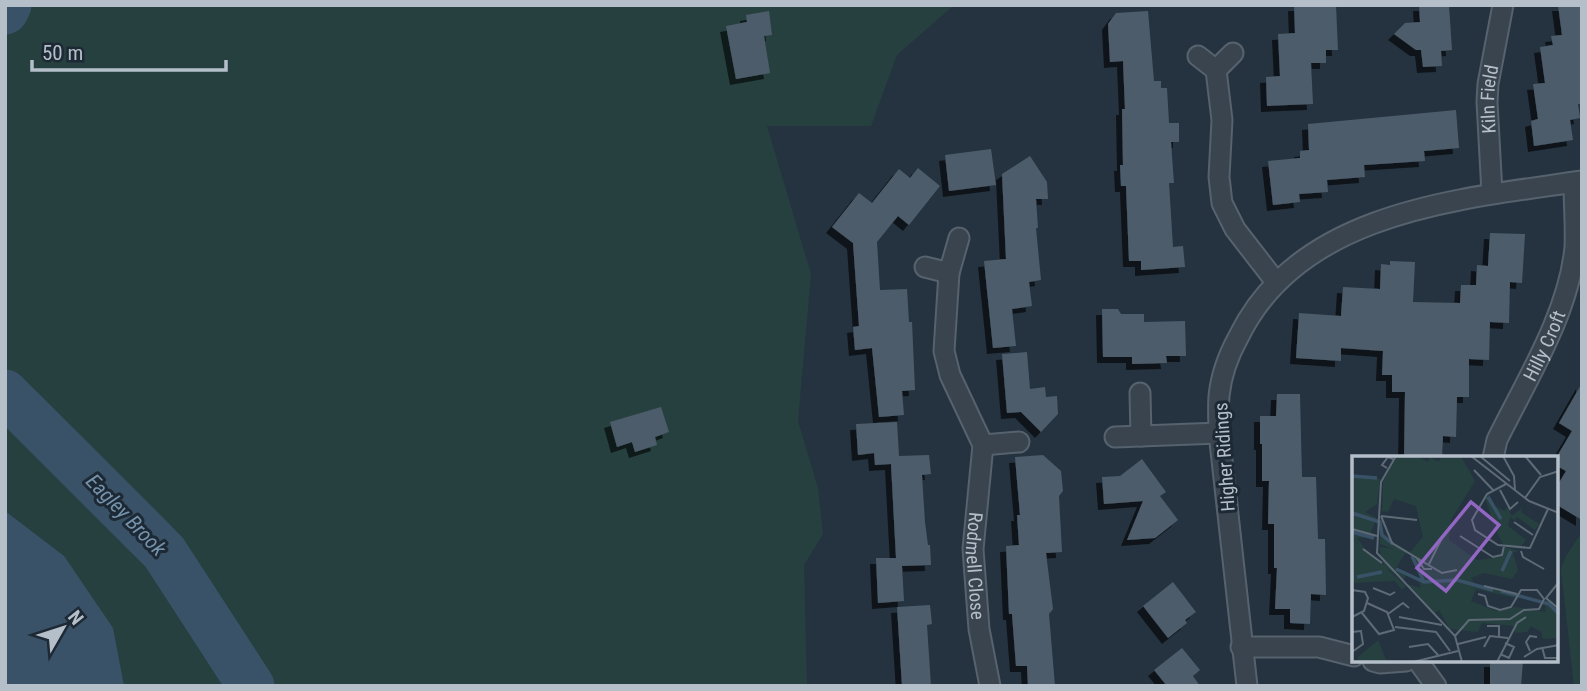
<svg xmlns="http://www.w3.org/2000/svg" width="1587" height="691" viewBox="0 0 1587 691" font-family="'Roboto Condensed',sans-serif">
  <defs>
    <filter id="shadow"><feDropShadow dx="-6" dy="6" stdDeviation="0" flood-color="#0009"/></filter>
  </defs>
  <rect width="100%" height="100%" fill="#24333f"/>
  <path fill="#264040" d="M23,5H954L897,55L871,126H767L811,274L798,421L818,488L823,534L804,565L807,686H5V37Z
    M1582,532V686H1574L1561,569L1566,556Z"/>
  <path fill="#3a5268" d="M5,511L64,556L113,628L124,686H5Z"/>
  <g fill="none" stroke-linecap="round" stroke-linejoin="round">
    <path stroke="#3a5268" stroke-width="47" d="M5,11L8,5
      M5,393L164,552L251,686"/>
  </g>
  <path fill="#4d5c6a" filter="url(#shadow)" d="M1294,5H1336L1338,50H1326V63H1311L1313,104L1267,106L1266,77L1280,76L1278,34L1295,33Z
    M1419,5H1449L1452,50L1441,51L1442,66L1423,67L1421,50H1416L1394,34L1405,23L1420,22Z
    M1558,5H1582V104H1578L1580,118L1570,120L1573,140L1534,146L1531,121L1538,119L1533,84L1545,83L1540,47L1553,45L1551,36L1562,35Z
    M769,11L772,35L764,36L770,73L736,79L726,26L747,22L746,15Z
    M1148,11L1154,81H1161V88H1167L1169,123H1179V142H1171L1174,183H1169L1173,247L1183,246L1185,267L1141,270V261H1129L1126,186H1121L1120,165H1123L1122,109H1125L1123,61L1110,62L1108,24L1116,13Z
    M1456,110L1459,148L1424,151L1425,161L1364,165L1365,177L1327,180L1328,192L1299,194L1300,202L1273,205L1268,161L1300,158V151L1309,150L1308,124Z
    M991,149L996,185L949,191L945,155Z
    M1030,156L1047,182L1048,199H1036L1038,228H1036L1041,280L1029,282L1032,306L1012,309L1016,346L993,348L984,261L1006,259L1002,174Z
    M918,168L940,186L909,225L898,216L877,242L880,290L907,289L909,322H912L915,390L902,391L904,415L879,417L872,348L855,350L853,327L859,326L853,243L832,227L859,193L872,203L899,169L910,178Z
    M1490,233L1525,234L1522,283L1510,282L1509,323L1490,322L1489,360L1469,359V397H1457L1456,437L1443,436L1442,458H1404L1405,392H1392V375H1382L1383,351L1341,348V361L1296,358L1299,313L1341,316L1343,287L1380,289L1381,264L1390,265V261L1415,262L1413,302L1460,303L1461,285H1476L1477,265L1488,266Z
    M1102,309H1118L1121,314H1144V322L1185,321L1186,356H1166L1167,363L1132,364V357H1103Z
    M1027,352L1030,389L1045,387L1046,397L1057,396L1058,414L1041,432L1021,412L1007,413L1002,354Z
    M1582,383V520L1557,505V486L1566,471L1557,466L1556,458L1572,431L1559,423Z
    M1277,394H1300L1302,477H1316L1318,539H1325L1326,595L1311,594L1310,624L1290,623V609H1275L1277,568H1274V524H1268L1269,481H1262V444H1260V416H1276Z
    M661,407L669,432L655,437L657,445L635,452L632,442L617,447L610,422Z
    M897,422L899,456L929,455L931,474L922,475L925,522L928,545H930L931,565L902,566L904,601L878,603L876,558H896L891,464L875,465L874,453L858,455L856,424Z
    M1043,455L1061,471L1063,491L1059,496L1062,552L1046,553L1053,609L1049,614L1055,686H1028L1027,666H1016L1012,614H1009L1006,546L1019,545L1017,515H1020L1015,457Z
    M1142,459L1166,492L1160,496L1178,520L1155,538L1127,540L1143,501L1104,504L1102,477L1120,476Z
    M1173,582L1196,612L1185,620L1187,623L1168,638L1143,606Z
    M930,605L932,624L927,625L931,686H902L897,607Z
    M1182,648L1200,670L1193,676L1200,686H1167L1154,670Z
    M1490,661H1523L1521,686H1490Z"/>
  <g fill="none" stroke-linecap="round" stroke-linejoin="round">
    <g stroke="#56626d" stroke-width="23">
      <g id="minor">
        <path d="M1198,56L1216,70L1233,53"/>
        <path d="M1216,70L1222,120L1219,177L1222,203L1235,229L1276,282"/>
        <path id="s1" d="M1492,193L1487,102L1488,84L1503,5"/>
        <path id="s2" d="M959,238L949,273L944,351L950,375L983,445L973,549L979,629L990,686"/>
        <path d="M925,267L949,273"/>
        <path d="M1140,393L1141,436"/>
        <path d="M1115,437L1219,433"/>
        <path d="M983,445L1019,442"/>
        <path id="s3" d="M1493,458L1497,440C1526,381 1569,313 1575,247C1576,226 1574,204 1574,183"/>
        <path d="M1241,647H1319L1354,656"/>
        <path d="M1373,661L1380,663L1406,661"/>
        <path d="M1418,661L1436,686"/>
        <path d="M1247,686L1219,433C1219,421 1218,408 1219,396C1221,375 1229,354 1239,336C1300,211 1460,199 1582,181"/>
      </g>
    </g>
    <use href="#minor" stroke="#39444f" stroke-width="19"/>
  </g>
  <g text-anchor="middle" stroke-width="6" stroke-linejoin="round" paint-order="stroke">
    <g font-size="19" fill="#b5bfca" stroke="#1d2934">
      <text dy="7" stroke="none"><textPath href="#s1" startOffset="94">Kiln Field</textPath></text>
      <text dy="7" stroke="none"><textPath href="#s3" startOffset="124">Hilly Croft</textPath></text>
      <text transform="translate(1224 457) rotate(-94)" y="7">Higher Ridings</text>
      <text dy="7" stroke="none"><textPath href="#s2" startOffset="338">Rodmell Close</textPath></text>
    </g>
    <g font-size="21" font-style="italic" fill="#7593ad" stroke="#1d2934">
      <text transform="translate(126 515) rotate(46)" y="7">Eagley Brook</text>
    </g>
  </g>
  <g transform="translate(1352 456)">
    <rect width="206" height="206" fill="#24333f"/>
    <path d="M45,0H65L76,6L78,1L87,6L88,0H109L123,25L99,64L97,84L125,104L148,101L153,91L166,95L161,97L166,114L160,123L132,117L119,122L123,129L162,138V142L124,133L119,145L144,155L163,151L193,156L194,143L206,152L205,182L191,183L189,176L179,170L175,176L163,177L162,170L130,167L126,176L98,173L87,154L83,157L55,128L69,132L66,123L70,120L62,101L54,96L44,112L56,117L51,124L32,110L54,130L50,134L43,125L0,127V83L8,89L0,82V5L1,19L28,23L25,48L13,56L25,62L18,78L23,81L5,82L13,93L32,109L27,91L42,93L28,88L29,68V79L58,96L71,81L64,50L42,43L36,56L30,55L31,26ZM137,38L143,50L153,55L155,51L160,60L171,51L169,56L187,68L183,74L165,61L162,64L158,61L156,70L174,84L167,93L151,88L145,76L149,71L141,65L133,42ZM26,184L35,206H7L5,202Z" fill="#264040"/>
    <path fill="none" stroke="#3a5268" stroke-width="3.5" d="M0,20L25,22M136,41L149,63M0,57L28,66L30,79L41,88M0,76L22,82M60,100L72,126L105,124L141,134M44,113L72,126M150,115L159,95M5,121L30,116M149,135L197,148L207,158"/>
    <path fill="none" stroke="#5e6b77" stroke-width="2" d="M44,0L29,26L25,97L103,180L110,206M119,0L177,45L207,57M128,0L158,25M151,0L162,20L163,34M173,0L189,19M35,12L30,9L36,1L41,3M122,14L142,35M154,28L135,38L120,64L123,74L146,89L178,92L196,53M148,34L158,53L166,46M173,42L188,21L207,15M29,60L40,87L90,117L105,114M29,60L65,64M162,66L181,79M0,73L25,80M108,80L141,101L150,99L152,90M11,93L30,107M169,95L171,101L192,113M64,101L72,113H80M77,108L90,82M207,126L194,142L207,153M132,130L165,138M21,132L38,139L43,136M0,134L13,136L16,142L12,155L0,161M10,157L27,178L42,174L35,156L15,147M36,158L51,147L57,152M47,161L90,169M135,170H147V180M43,171L84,176L98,195M0,176L9,175L11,188L0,196M103,180L117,164L158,163L172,154L187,153L192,143L185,134H169L159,151L148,154L136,150L133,140L126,138M106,188L134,181M57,191L76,188L86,199M132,191L138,180L156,182M190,191L193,202H207M178,195L174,186L178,180L185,181M148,198L157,202L162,191L153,187M172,201L185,193L207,189M61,206L106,195M145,206L165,167L174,161"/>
    <path fill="#9267c3" fill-opacity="0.15" stroke="#9267c3" stroke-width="3.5" d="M119,46L147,69L94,135L65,112Z"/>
    <rect width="206" height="206" fill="none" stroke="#b5bfca" stroke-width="3.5"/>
  </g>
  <rect width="1587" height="691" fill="none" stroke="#b5bfca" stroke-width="14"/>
  <g transform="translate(63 628) rotate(51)" stroke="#1d2934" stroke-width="5" paint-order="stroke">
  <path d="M0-5L12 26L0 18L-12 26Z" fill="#b5bfca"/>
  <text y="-10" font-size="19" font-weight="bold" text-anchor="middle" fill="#b5bfca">N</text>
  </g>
  <path d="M32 60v10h194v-10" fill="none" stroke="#b5bfca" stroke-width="3.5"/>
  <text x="42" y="60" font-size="21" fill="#b5bfca" stroke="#1d2934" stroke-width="5" paint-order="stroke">50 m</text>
</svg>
